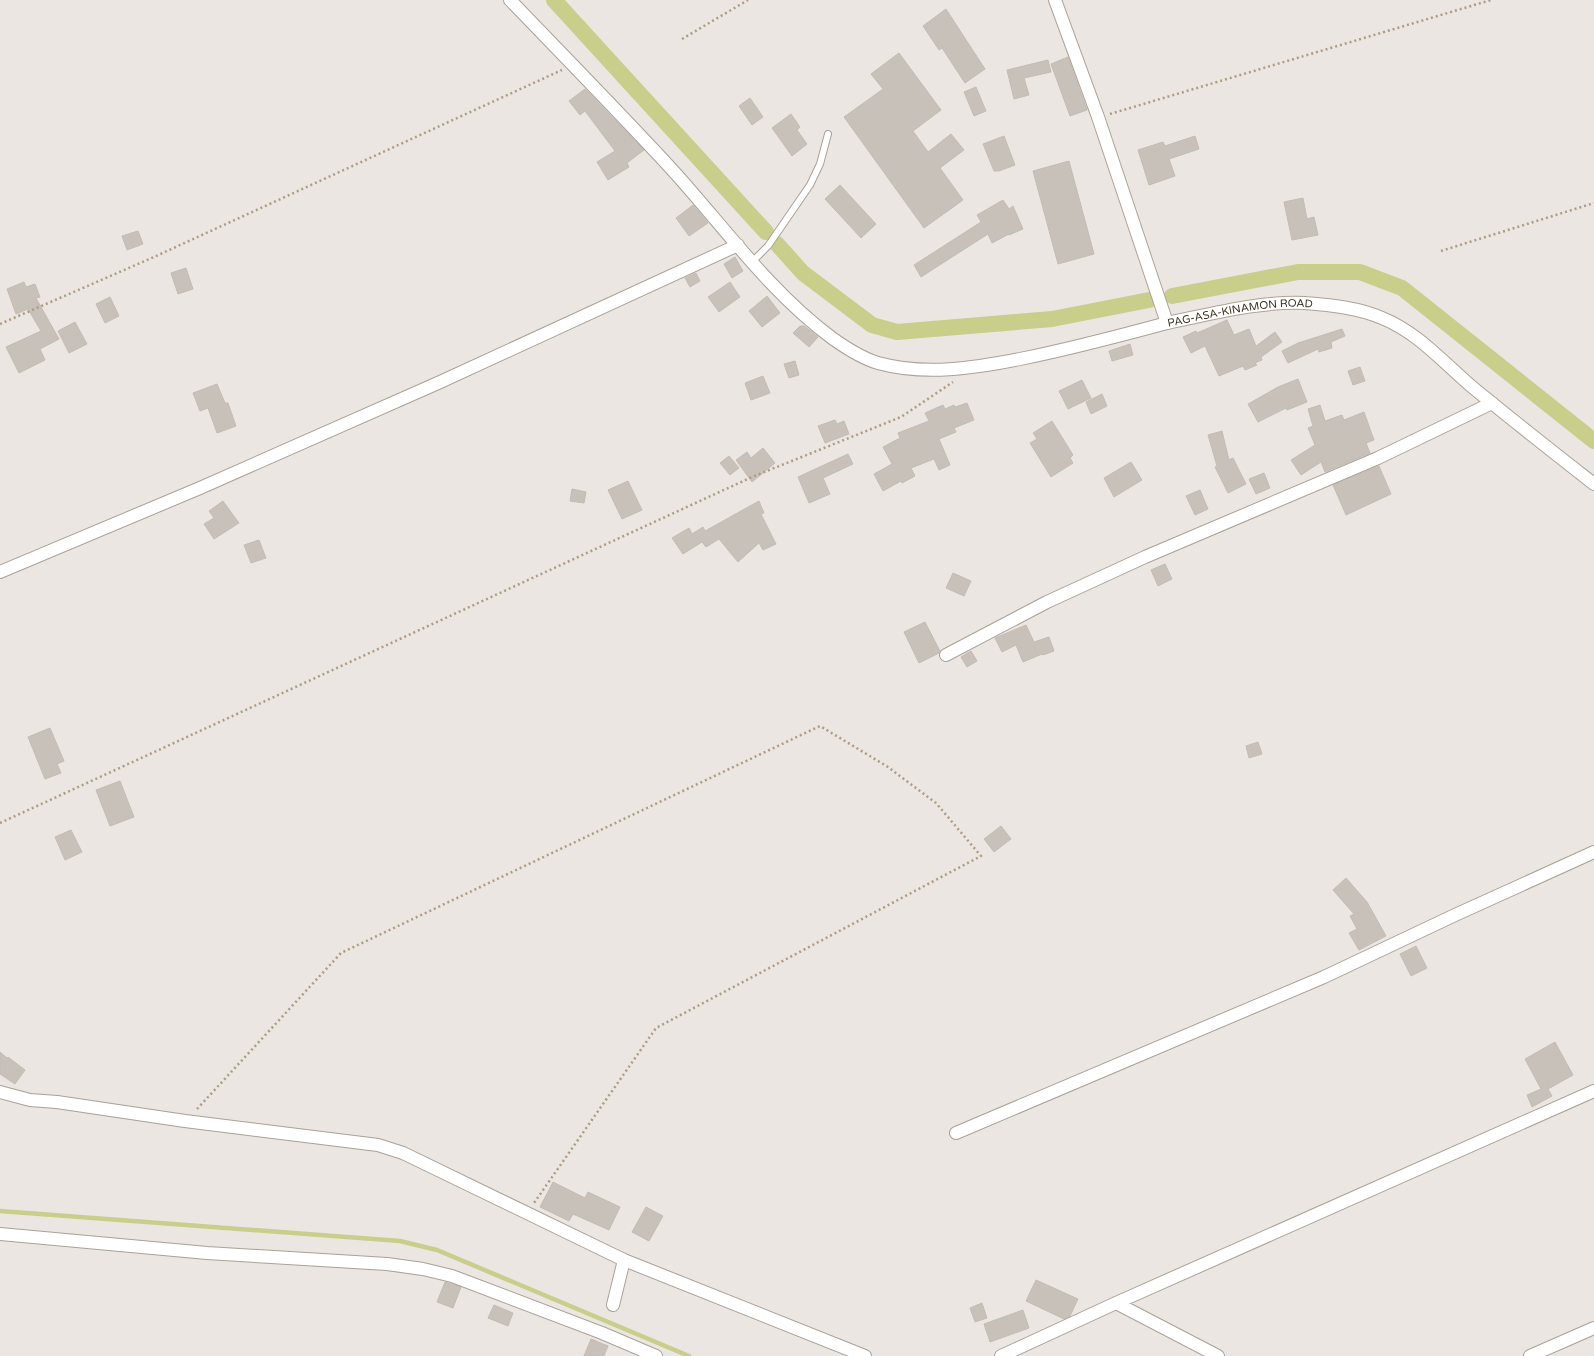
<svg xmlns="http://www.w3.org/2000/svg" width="1594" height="1356" viewBox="0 0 1594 1356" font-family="'Varela Round',sans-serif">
  <rect width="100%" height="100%" fill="#ebe6e1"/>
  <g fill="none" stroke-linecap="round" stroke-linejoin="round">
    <path stroke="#c9ce8b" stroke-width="4.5" d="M0,1211L400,1241L437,1250L689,1356"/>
    <path stroke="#c9ce8b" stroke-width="16" d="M554,0L766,232
      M777,244L803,273L872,325L897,332L1052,319L1149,300
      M1172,296L1298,272H1360L1402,288L1594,441"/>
  </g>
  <path fill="#c8c1b9" stroke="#c4bcb4" d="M946,9L985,69L965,83L942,48L939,50L923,26Z
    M899,53L941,110L913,131L928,152L951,134L964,150L940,168L963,200L924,228L844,117L883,89L871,74Z
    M1068,57L1087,110L1070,116L1051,64Z
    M1048,60L1051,72L1024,78L1029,95L1014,99L1007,70Z
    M976,87L986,111L974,116L964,92Z
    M585,89L644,150L627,163L629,167L608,180L597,162L615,151L585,111L580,115L569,101Z
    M750,98L763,117L752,125L739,106Z
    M791,114L800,127L797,130L807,144L792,156L772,128Z
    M1004,136L1015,165L999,171H994L983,144Z
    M1195,136L1199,149L1169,159L1175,176L1149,185L1138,150L1163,142L1165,146Z
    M1069,161L1094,254L1058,264L1033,171Z
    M840,185L876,224L861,238L825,199Z
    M1303,198L1307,219L1314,217L1318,235L1292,240L1284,202Z
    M1003,200L1009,209L1013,206L1023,229L1009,235V234L992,243L988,234L921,277L914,265L981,222L977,215Z
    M693,205L708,223L689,236L676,218Z
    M138,231L143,244L127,250L122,236Z
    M735,257L743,271L732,278L724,264Z
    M186,268L193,289L178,294L171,273Z
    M696,273L700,281L690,287L685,278Z
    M24,282L26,287L35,284L40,297L36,298L59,339L40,349L45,360L19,373L6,347L41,331L28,309L16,314L7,289Z
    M730,282L740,297L719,312L708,297Z
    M767,296L780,313L762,327L749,311Z
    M110,297L119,316L105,323L96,304Z
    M1227,320L1234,335L1249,329L1256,346L1275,332L1282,342L1261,357L1262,360L1255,363L1257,365L1245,370L1243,366L1219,376L1205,346L1191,353L1183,337L1196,331L1197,333Z
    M75,322L87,344L69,353L58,331Z
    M800,326H804L818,337L809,347L793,333Z
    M1342,329L1345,336L1331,342L1332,348L1319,352L1318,349L1288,363L1282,351L1298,343Z
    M1130,344L1133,355L1112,361L1109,351Z
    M795,361L799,375L789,378L784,364Z
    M1360,367L1365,381L1353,385L1348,371Z
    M763,376L770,393L751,400L745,383Z
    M1298,379L1307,402L1287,410L1286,408L1258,422L1248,404L1278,387Z
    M1082,380L1091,398L1068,409L1059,391Z
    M217,384L225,403H228L236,426L217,433L208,408L200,411L193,393Z
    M1102,394L1107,406L1091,414L1086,402Z
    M967,403L974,420L954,428L956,432L939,439L950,465L939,470L934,459L911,468L915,476L902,483L901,481L883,491L874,474L892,464L883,447L900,438L898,433L929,421L925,413L943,405L945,409L954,405L955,407Z
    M1320,405L1325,421L1342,415L1344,420L1364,412L1374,440L1366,443L1370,453L1325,472L1321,462L1301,475L1291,460L1315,445L1308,428L1313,426L1308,409Z
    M835,420L837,424L844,421L849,434L825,443L818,426Z
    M1052,421L1073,455L1070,458L1073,463L1051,477L1030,443L1037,439L1033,433Z
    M1222,431L1229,460L1233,458L1246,484L1228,493L1215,467L1217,466L1208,435Z
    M763,448L775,463L752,482L736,460L747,452L751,458Z
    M848,454L853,464L823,478L830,494L809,503L798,477Z
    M729,456L739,468L730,475L720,463Z
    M1131,462L1142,480L1114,497L1104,478Z
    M1379,466L1391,494L1346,515L1333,485Z
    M1264,473L1270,488L1256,494L1249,479Z
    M628,481L642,510L622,519L608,490Z
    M572,489L586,492L584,503L570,501Z
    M1200,490L1208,509L1195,515L1186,496Z
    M223,501L239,523L214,539L204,524L214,518L209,511Z
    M759,501L764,513L761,514L776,544L763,550L759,543L738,562L719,539L706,547L702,542L683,554L672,538L689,528L692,534L703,527L705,531Z
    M259,540L266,558L251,563L244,545Z
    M1165,564L1172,579L1158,586L1151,570Z
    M953,573L971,581L964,596L946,588Z
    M925,622L940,651L939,653L919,663L904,632Z
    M1026,625L1034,642L1049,637L1054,651L1043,655L1042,654L1023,662L1016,645L1002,652L995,638Z
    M971,651L977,661L967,667L961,657Z
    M50,728L64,761L57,764L61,773L45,779L28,737Z
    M1258,742L1262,754L1249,758L1246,746Z
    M120,781L134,817L110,826L96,790Z
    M1001,826L1011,839L994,852L984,839Z
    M71,830L82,852L65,860L55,837Z
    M1346,878L1367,902L1386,936L1359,950L1349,933L1357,929L1350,916L1354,914L1333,890Z
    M1416,946L1427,968L1411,976L1400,954Z
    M1555,1042L1573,1075L1548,1089L1552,1096L1532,1107L1527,1095L1541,1089L1525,1059Z
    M0,1052L7,1058L8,1057L25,1070L15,1084L0,1074Z
    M553,1182L585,1198L588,1192L620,1207L609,1230L573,1214L569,1221L540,1207Z
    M646,1207L663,1216L649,1241L632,1232Z
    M1036,1280L1078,1299L1070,1316L1064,1319L1026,1301Z
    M445,1282L461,1287L453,1308L437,1302Z
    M982,1303L987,1318L975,1322L970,1308Z
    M494,1305L513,1313L508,1326L488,1318Z
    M1023,1310L1029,1328L990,1342L984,1324Z
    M591,1339L608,1346L604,1356H584Z"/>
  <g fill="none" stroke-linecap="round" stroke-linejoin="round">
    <g stroke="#a8a298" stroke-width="8">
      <path id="lane" d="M752,262L768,246L810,185L820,164L828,134"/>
    </g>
    <g stroke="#a8a298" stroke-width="14">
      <path id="street" d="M510,0C562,54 615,108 666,163C720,221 767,290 832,338C846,348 861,358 878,363C925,376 974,368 1020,359C1070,349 1119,336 1167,323
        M0,572L200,488L438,383L738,245
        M946,655L1047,602L1145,557L1378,458L1492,403
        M0,1092L30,1100L57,1102L185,1121L378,1145L403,1153L624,1260L865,1356
        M956,1133L1324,977L1455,915L1594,852
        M0,1234L207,1253L387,1264L423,1269L452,1276L602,1333L656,1356
        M1116,1303L1218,1356
        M613,1305L624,1260
        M1001,1356L1116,1303L1594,1091
        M1530,1356L1594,1328"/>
    </g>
    <g stroke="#ada498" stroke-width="14">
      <g id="secondary">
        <path id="s1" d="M1055,0L1098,117L1167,323C1212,314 1259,301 1305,303C1331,305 1359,308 1382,318C1417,332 1443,362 1471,386C1511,419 1553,452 1594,484"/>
      </g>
    </g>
    <path stroke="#ad9c83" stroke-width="2.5" stroke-dasharray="2 3" stroke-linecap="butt" d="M682,39L748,0
      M1110,114L1491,0
      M1441,251L1594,203
      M0,324L154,257L562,70
      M0,823L752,477L901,417L953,382
      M197,1109L341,953L820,726L888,767L936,803L981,856L656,1028L534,1203"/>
    <use href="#lane" stroke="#fff" stroke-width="6"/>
    <use href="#street" stroke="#fff" stroke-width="12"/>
    <use href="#secondary" stroke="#fff" stroke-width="12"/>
  </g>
  <g text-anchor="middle" stroke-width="4" stroke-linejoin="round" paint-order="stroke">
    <g font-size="11" fill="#3b3222" stroke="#f8f4f1">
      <text dy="4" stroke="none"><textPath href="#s1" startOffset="416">PAG-ASA-KINAMON ROAD</textPath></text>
    </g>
  </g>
</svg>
